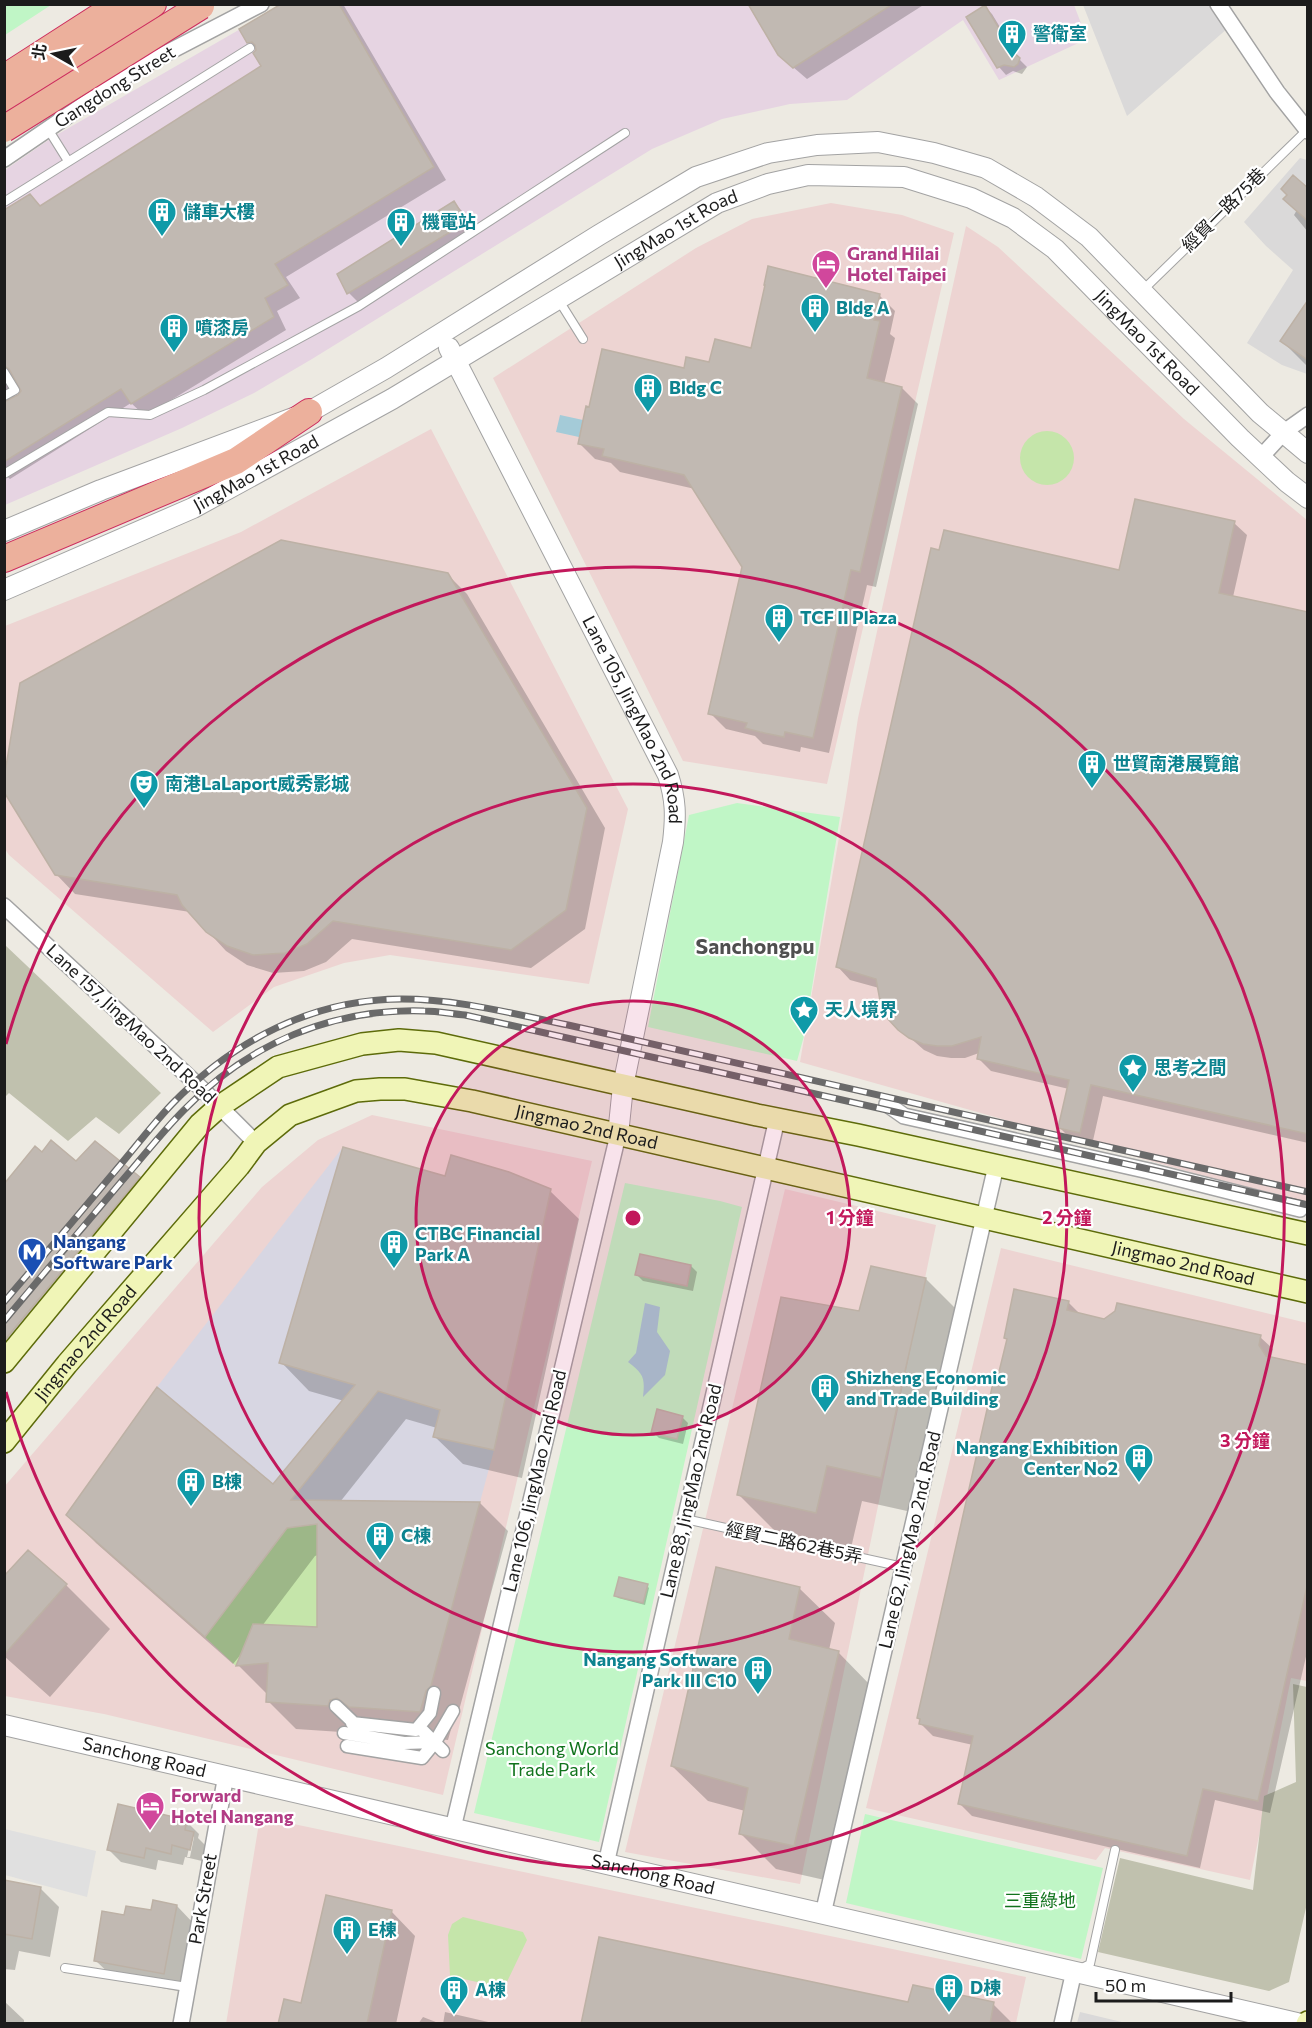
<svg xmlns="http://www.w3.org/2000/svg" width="1312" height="2028" viewBox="0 0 1312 2028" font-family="Commissioner,'Noto Sans TC',sans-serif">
  <rect width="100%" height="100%" fill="#edeae2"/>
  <path fill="#dad9d9" d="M1083,5H1210L1228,28L1127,116Z
    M1300,158L1307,160V374L1282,365L1247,343L1293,270L1266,246L1244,222Z
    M1080,2012L1126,2023H1077Z"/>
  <path fill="#edd4d2" d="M831,203L902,215L954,233L827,784L683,761L493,378L696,248L752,219Z
    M966,226L998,247L1184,419L1307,520V1205L800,1062L846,797L858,718Z
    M431,429L628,809L589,984L390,955L344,963L274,987L213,1032L9,855L5,849V626L241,532Z
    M372,1115L592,1161L443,1795L104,1714L5,1696L4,1487L262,1187L318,1140Z
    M785,1189L936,1225L800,1884L625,1852Z
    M1001,1248L1307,1323V1681L1291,1678L1250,1880L1105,1848L1096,1860L866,1808Z
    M260,1817L1026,1977L1016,2023L226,2024Z"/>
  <path fill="#e6d4e2" d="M282,5H1074L1087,39L999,80L963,20L847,100L790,104L722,119L652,149L312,359L254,393L182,428L5,505V170L53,137Z"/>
  <path fill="#c0c1ae" d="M5,945L161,1093L119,1134L96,1117L68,1141L9,1093L5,1097Z
    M1293,1684L1307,1687L1308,1899L1289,1982L1269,1991L1098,1952L1120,1858L1253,1890L1264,1796L1296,1782Z"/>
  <path fill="#c5e5aa" d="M1020 458a27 27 0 1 1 54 0a27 27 0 1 1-54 0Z
    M317,1524V1627L253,1624L236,1666L205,1637L287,1528Z
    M463,1917L523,1932L527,1940L504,1988L450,1976L448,1935L452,1924Z"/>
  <path fill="#c0f6c6" d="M5,4H51V5L5,35Z
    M737,803L840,817L804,1036L797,1061L648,1027L689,815Z
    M625,1183L720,1201L742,1207L599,1842L474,1813Z
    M865,1814L1103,1868L1081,1959L846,1903Z"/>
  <path fill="#e0e0e0" d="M5,1829L96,1851L87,1897L5,1875Z"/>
  <path fill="#d7d6e2" d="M343,1147L280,1362L440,1410L433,1437L494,1450L480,1502L291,1500L157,1387Z"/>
  <path fill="#a4cbd8" d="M560,415L583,420L579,437L556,432Z
    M645,1303L660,1307L657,1332L670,1351L665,1375L643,1397C645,1378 644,1374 628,1362L636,1353Z"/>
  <path fill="#0003" fill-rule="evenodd" d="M284,4H343L446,180L286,277L300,298L277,311L286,330L145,416L131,403L10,479L4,474V212L30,196L41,207L263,66L257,51L248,42ZM13,379H16L23,391L16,398L10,385Z
    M748,4H925L807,79L793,67Z
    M985,7L992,14L1020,60L1027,67L1022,74L1013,71L1006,75L999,67L968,18Z
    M1308,190V232L1294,215Z
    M454,203L463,212L475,232L358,302L349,293Z
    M879,295L895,311L890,334L895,338L884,384L902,388L918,404L876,587L867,585L829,753L801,747L800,752L763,744L755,736L726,729L710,713L744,567L695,489L620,472L611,463L595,459L579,443L685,369L711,364L752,349Z
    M1308,306V367L1282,341Z
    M1234,523L1247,535L1233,597L1308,614V1143L1103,1096L1092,1145L1073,1141L1060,1128L1069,1089L991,1071L978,1058L979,1053L965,1058H951L937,1056L924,1050L899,1028L879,988L850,980L838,967L1120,571Z
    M448,575L467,594L605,828L585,929L531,968L352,939L326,962L304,971L273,973L247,965L226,951L190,912L75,894L56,874Z
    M42,1154L139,1178L151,1191L6,1367L4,1374V1186Z
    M446,1178L550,1191L579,1219L522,1478L463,1464L434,1436L437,1428L406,1419L340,1502L480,1503L508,1531L458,1714L454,1719L448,1740L379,1735L367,1725L356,1733L296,1729L268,1701V1693H266L238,1665L242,1653L233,1664L96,1543L68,1514L273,1487L344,1401L309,1391L281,1362ZM318,1555L319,1628L262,1626L315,1556Z
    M691,1266L697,1272L693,1291L643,1281L637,1275Z
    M926,1279L961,1314L916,1513L862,1501L851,1548L774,1530L739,1495L860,1312Z
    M1068,1302L1081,1315L1104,1321L1260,1337L1273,1349L1271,1358L1305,1366L1308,1357V1648L1270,1813L1215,1800L1200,1868L972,1816L960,1804L973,1745L933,1736L921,1724L1008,1340L1005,1337Z
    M682,1417L688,1423L683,1444L659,1438L653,1432Z
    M4,1578L66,1585L110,1629L50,1697L4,1656Z
    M647,1586L649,1588L645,1605L618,1598L616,1595Z
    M799,1588L835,1623L829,1650L838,1652L873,1688L829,1881L776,1869L740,1833L745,1811L708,1801L672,1766Z
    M186,1821L199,1834L198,1838L206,1846L202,1861L185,1857L183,1865L158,1860L156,1870L121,1862L109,1850ZM192,1835L194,1837L190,1857H187Z
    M4,1881L40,1888L59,1907L50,1957L19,1951L15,1970L4,1969Z
    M177,1906L195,1925L182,1992L115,1979L96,1961L125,1917Z
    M391,1911L415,1936L396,2024H280L303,2005Z
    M4,2001L24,2020V2024H4Z
    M910,2003L993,2004L1013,2024H583Z
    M445,2012L497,2024H443Z
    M423,2017L441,2024H418Z"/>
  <path fill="#c1b9b2" stroke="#bdb1a5" stroke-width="1.5" d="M281,4H339L434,167L275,264L288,285L265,298L274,317L131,404L121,389L4,462V402L18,395L21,391L9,369L4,366V210L30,194L40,206L261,66L253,53L256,50L255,45L252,42L247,43L239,29Z
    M748,4H893L793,68L778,55Z
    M985,5L1013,52L1020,58L1018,64L1014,67L1004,65L997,68L966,17Z
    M1293,175L1308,188V221L1283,199L1287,195L1281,189Z
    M454,201L467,222L347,294L337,274Z
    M768,266L880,294L874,320L880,321L867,378L902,387L860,572L851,570L813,738L785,732L784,737L760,732L745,728L747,723L708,714L742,567L684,475L602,456L604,449L578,444L586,406L589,407L602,349L684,368L686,357L709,362L715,339L751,348L765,285H764Z
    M1308,300V360L1280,341Z
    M1135,499L1235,521L1219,593L1308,612V1134L1091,1085L1080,1133L1058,1128L1069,1080L977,1059L981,1037L952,1046H937L923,1044L909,1038L898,1030L888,1019L881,1006L876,979L836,967L931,548L939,550L944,530L1119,570Z
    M281,540L448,573L587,808L566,910L511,950L333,921L307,944L285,953L253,955L227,946L206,932L182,905L177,895L55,875L4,792V778L20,683Z
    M51,1140L76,1161L95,1141L140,1177L4,1341V1184L35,1146L42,1152Z
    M343,1147L445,1176L451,1155L509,1172L551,1189L494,1450L433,1437L440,1410L378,1391L291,1500L480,1502L431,1686L426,1691L420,1712L349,1707L337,1698L330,1700L328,1706L266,1702L268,1663L236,1666L253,1624L317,1627V1524L287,1528L205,1637L66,1515L157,1387L273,1484L355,1385L279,1363Z
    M640,1254L691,1265L687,1286L635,1275Z
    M871,1266L926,1278L881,1478L827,1466L816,1513L737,1495L781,1297L859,1311Z
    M1014,1289L1069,1301L1067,1310L1104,1319L1115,1311L1117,1303L1261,1335L1259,1345L1266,1356L1308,1365V1582L1258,1801L1203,1789L1187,1856L958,1804L973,1736L919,1724L920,1719L917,1718L993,1383L996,1384L1007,1339L1004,1338Z
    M657,1409L683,1416L677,1439L651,1433Z
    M28,1550L67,1584L4,1655V1576Z
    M716,1567L800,1587L789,1639L839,1651L794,1846L739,1834L748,1788L671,1766Z
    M619,1577L648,1584L643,1603L614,1596Z
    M118,1804L187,1820L185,1830L194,1832L190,1850L172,1845L171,1854L146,1848L144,1858L107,1850Z
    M4,1880L41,1887L32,1939L4,1934Z
    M326,1895L392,1910L367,2024H278L284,1999L301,2003Z
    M153,1900L177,1905L164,1974L94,1961L102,1911L124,1915L126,1906L151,1910Z
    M599,1937L908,2002L913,1985L994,2002L990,2024H581Z"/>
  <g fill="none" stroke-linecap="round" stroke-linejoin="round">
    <g stroke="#a3a3a3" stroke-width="10">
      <path id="service" d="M48,129L68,161
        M4,202L250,48
        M1143,290L1307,130
        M558,299L583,339
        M4,372L15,390L4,396
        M4,474L108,412L150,415L204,390L359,306L625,133
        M685,1519L903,1567
        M65,1968L187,1987
        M1080,1969L1090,1964L1115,1850"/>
    </g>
    <g stroke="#a3a3a3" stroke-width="15">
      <path id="pedestrian" d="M336,1706L358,1727
        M352,1723L416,1730L430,1713L434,1693
        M419,1727L443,1751
        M344,1733L404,1743L435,1742
        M347,1746L422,1758L435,1742L453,1711"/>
    </g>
    <g stroke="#a3a3a3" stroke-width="18">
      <path id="minor" d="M1218,4L1277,92L1308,131
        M4,159L136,69L261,4
        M1261,457L1284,432L1308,415
        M4,906L202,1089L256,1143
        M887,1104L904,1116L1149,1171L1300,1209
        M453,1828L618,1135
        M606,1864L777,1119
        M823,1914L996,1166
        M181,2024L226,1775
        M1062,2024L1074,1971"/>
    </g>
    <g stroke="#a3a3a3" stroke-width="22">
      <g id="tertiary">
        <path id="s1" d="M449,348L668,775C676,800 676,816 673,842L623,1086L618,1135"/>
        <path d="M4,531L101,490L309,412L386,368L599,235L696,177L768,153L817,145L878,142L934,153L986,168L1036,197L1089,237L1260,413L1308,453"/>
        <path id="s2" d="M4,590L193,508L392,399L717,203L768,184L808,175L904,177L971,198L1013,218L1055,249L1240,438L1287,482L1308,498"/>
        <path id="s3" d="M4,1725L1301,2024"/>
      </g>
    </g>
    <g stroke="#5d6b0a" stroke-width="24">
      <g id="secondary">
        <path d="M4,1362L200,1124L220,1106L278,1067L362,1044L399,1040L436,1043L757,1115L858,1135L1308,1234"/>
        <path id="s4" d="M4,1442L67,1364L239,1166L256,1143L290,1115L356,1091L380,1089H405L472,1101L1308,1292"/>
        <path d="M1307,2024L1308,2022"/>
      </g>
    </g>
    <g stroke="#cd2d5e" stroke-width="28">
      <path id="trunk" d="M4,78L119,4
        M4,101L138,17L153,4
        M4,559L236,461L309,412"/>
    </g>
    <use href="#service" stroke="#fff" stroke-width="8"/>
    <use href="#pedestrian" stroke="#fff" stroke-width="12"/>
    <use href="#minor" stroke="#fff" stroke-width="15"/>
    <use href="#tertiary" stroke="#fff" stroke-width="20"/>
    <use href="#secondary" stroke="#f0f5b7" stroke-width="21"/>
    <use href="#trunk" stroke="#ecb09c" stroke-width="26"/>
    <g stroke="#6a6a6a" stroke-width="7">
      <path id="rail" d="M4,1302C40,1260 75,1219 110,1177C131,1153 150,1127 172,1104C233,1041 313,999 402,999C458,999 513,1014 568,1025L1308,1192
        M4,1321C43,1274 82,1228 121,1182C142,1158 162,1132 184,1110C248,1044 332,1008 424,1011C438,1011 452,1014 465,1015L1308,1205"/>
    </g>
    <use href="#rail" stroke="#fff" stroke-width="4.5" stroke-dasharray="14" stroke-linecap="butt"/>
    <g stroke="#cd2d5e" stroke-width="28" stroke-linecap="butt">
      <path id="trunk-bridge" d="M4,129L201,6"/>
    </g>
    <use href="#trunk-bridge" stroke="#ecb09c" stroke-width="26"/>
  </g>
  <circle cx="633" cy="1218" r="217" fill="#c2185b" fill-opacity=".12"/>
  <g fill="none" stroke="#c2185b" stroke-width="3">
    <circle cx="633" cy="1218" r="217"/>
    <circle cx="633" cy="1218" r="434"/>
    <path d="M6 1044A651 651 0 1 1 6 1392"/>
  </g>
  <defs>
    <g id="building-pin" transform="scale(1.5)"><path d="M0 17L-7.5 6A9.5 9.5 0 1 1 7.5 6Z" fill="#0f9aa8" stroke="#fff"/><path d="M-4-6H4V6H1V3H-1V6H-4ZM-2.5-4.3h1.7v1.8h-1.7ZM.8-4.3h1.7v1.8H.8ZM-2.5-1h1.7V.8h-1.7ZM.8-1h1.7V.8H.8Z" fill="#fff"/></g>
    <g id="hotel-pin" transform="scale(1.5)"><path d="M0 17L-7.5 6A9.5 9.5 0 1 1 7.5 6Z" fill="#d1479c" stroke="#fff"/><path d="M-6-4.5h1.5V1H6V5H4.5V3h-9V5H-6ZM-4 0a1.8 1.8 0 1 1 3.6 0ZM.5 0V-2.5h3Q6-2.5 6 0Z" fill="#fff"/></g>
    <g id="theatre-pin" transform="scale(1.5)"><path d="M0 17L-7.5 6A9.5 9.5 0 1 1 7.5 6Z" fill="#0f9aa8" stroke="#fff"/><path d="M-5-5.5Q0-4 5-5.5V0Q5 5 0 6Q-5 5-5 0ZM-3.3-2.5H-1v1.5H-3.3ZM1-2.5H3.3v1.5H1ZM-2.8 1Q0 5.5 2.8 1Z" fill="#fff"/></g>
    <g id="sight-pin" transform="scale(1.5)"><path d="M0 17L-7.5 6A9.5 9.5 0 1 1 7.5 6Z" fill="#0f9aa8" stroke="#fff"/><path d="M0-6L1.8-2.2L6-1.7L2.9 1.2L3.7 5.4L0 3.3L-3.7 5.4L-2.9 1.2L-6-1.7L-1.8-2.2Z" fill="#fff"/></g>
    <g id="metro-pin" transform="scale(1.5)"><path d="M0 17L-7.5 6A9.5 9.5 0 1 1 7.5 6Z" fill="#1a4fb4" stroke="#fff"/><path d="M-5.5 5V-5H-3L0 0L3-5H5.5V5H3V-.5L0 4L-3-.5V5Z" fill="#fff"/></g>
  </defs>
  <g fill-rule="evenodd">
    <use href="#building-pin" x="1012" y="34"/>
    <use href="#building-pin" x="162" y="212"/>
    <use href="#building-pin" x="401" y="222"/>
    <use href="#hotel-pin" x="826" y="264"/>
    <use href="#building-pin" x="815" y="308"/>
    <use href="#building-pin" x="174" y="328"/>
    <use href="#building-pin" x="648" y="388"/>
    <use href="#building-pin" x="779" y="618"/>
    <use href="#building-pin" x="1092" y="764"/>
    <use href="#theatre-pin" x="144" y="784"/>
    <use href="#sight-pin" x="804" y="1010"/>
    <use href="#sight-pin" x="1133" y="1068"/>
    <use href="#building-pin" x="394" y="1244"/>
    <use href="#metro-pin" x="32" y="1252"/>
    <use href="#building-pin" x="825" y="1388"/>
    <use href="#building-pin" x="1139" y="1458"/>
    <use href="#building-pin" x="191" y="1482"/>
    <use href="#building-pin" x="380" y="1536"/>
    <use href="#building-pin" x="758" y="1670"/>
    <use href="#hotel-pin" x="150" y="1806"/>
    <use href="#building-pin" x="347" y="1930"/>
    <use href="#building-pin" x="949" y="1988"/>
    <use href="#building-pin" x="454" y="1990"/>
  </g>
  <g text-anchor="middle" stroke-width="4.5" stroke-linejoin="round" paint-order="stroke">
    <g font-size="18" font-weight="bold" fill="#0d838f" stroke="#fff" text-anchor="start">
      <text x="1033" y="40">警衛室</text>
      <text x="183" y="218">儲車大樓</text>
      <text x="422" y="228">機電站</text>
      <text x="836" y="314">Bldg A</text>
      <text x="195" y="334">噴漆房</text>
      <text x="669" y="394">Bldg C</text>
      <text x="800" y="624">TCF II Plaza</text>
      <text x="1113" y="770">世貿南港展覽館</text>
      <text x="165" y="790">南港LaLaport威秀影城</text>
      <text x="825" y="1016">天人境界</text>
      <text x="1154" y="1074">思考之間</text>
      <text x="415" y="1240">CTBC Financial<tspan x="415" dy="21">Park A</tspan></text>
      <text x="846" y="1384">Shizheng Economic<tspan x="846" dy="21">and Trade Building</tspan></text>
      <text x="1118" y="1454" text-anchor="end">Nangang Exhibition<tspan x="1118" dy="21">Center No2</tspan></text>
      <text x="212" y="1488">B棟</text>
      <text x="401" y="1542">C棟</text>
      <text x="737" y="1666" text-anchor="end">Nangang Software<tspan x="737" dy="21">Park III C10</tspan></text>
      <text x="368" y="1936">E棟</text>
      <text x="970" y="1994">D棟</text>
      <text x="475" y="1996">A棟</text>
    </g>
    <g font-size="18" fill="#1c1c1c" stroke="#fff">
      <text transform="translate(115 87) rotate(-32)" y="6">Gangdong Street</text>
      <text transform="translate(1224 210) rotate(-45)" y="6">經貿一路75巷</text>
      <text dy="6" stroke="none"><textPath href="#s2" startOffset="764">JingMao 1st Road</textPath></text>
      <text dy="6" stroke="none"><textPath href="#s2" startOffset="1304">JingMao 1st Road</textPath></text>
      <text dy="6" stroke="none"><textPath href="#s2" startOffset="278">JingMao 1st Road</textPath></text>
      <text dy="6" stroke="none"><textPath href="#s1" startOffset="416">Lane 105, JingMao 2nd Road</textPath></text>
      <text transform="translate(131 1024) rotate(43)" y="6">Lane 157, JingMao 2nd Road</text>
      <text dy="6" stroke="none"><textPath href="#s4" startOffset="740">Jingmao 2nd Road</textPath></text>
      <text dy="6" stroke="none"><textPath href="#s4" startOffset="1352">Jingmao 2nd Road</textPath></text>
      <text dy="6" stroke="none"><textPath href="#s4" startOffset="128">Jingmao 2nd Road</textPath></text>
      <text transform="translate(535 1481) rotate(-77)" y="6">Lane 106, JingMao 2nd Road</text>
      <text transform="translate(691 1491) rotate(-77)" y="6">Lane 88, JingMao 2nd Road</text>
      <text transform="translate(910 1540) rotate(-77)" y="6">Lane 62, JingMao 2nd. Road</text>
      <text transform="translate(794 1543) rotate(12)" y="6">經貿二路62巷5弄</text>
      <text dy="6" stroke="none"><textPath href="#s3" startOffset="144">Sanchong Road</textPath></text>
      <text dy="6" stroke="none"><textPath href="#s3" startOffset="666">Sanchong Road</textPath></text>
      <text transform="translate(203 1899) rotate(-80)" y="6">Park Street</text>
    </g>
    <g font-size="18" font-weight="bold" fill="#b23c85" stroke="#fff" text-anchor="start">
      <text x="847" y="260">Grand Hilai<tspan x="847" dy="21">Hotel Taipei</tspan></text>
      <text x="171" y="1802">Forward<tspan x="171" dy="21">Hotel Nangang</tspan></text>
    </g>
    <g font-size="18" font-weight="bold" fill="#164399" stroke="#fff" text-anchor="start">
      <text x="53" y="1248">Nangang<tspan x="53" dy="21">Software Park</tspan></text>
    </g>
    <g font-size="18" fill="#11731d" stroke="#fff">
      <text x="552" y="1755">Sanchong World<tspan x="552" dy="21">Trade Park</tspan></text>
      <text x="1040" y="1907">三重綠地</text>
    </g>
    <g font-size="21" font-weight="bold" fill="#4f4f4f" stroke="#fff">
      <text x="755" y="954">Sanchongpu</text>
    </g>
  </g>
  <circle cx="633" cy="1218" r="9" fill="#c2185b" stroke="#fff" stroke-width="3"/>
  <g font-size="18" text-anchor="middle" font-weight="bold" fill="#c2185b" stroke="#fff" stroke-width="4.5" stroke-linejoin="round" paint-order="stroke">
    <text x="850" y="1224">1 分鐘</text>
    <text x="1067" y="1224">2 分鐘</text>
    <text x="1245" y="1447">3 分鐘</text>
  </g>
  <rect width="1312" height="2028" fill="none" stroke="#1c1c1c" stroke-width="12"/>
  <g transform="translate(54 54) rotate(279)" stroke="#ffffff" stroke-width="4.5" paint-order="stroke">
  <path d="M0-4.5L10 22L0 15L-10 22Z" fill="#1c1c1c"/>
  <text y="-9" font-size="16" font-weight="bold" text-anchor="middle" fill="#1c1c1c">北</text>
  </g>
  <path d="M1096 1992v9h135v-9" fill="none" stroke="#1c1c1c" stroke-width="3"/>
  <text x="1105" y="1992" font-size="18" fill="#1c1c1c" stroke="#ffffff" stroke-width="4.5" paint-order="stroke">50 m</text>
</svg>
